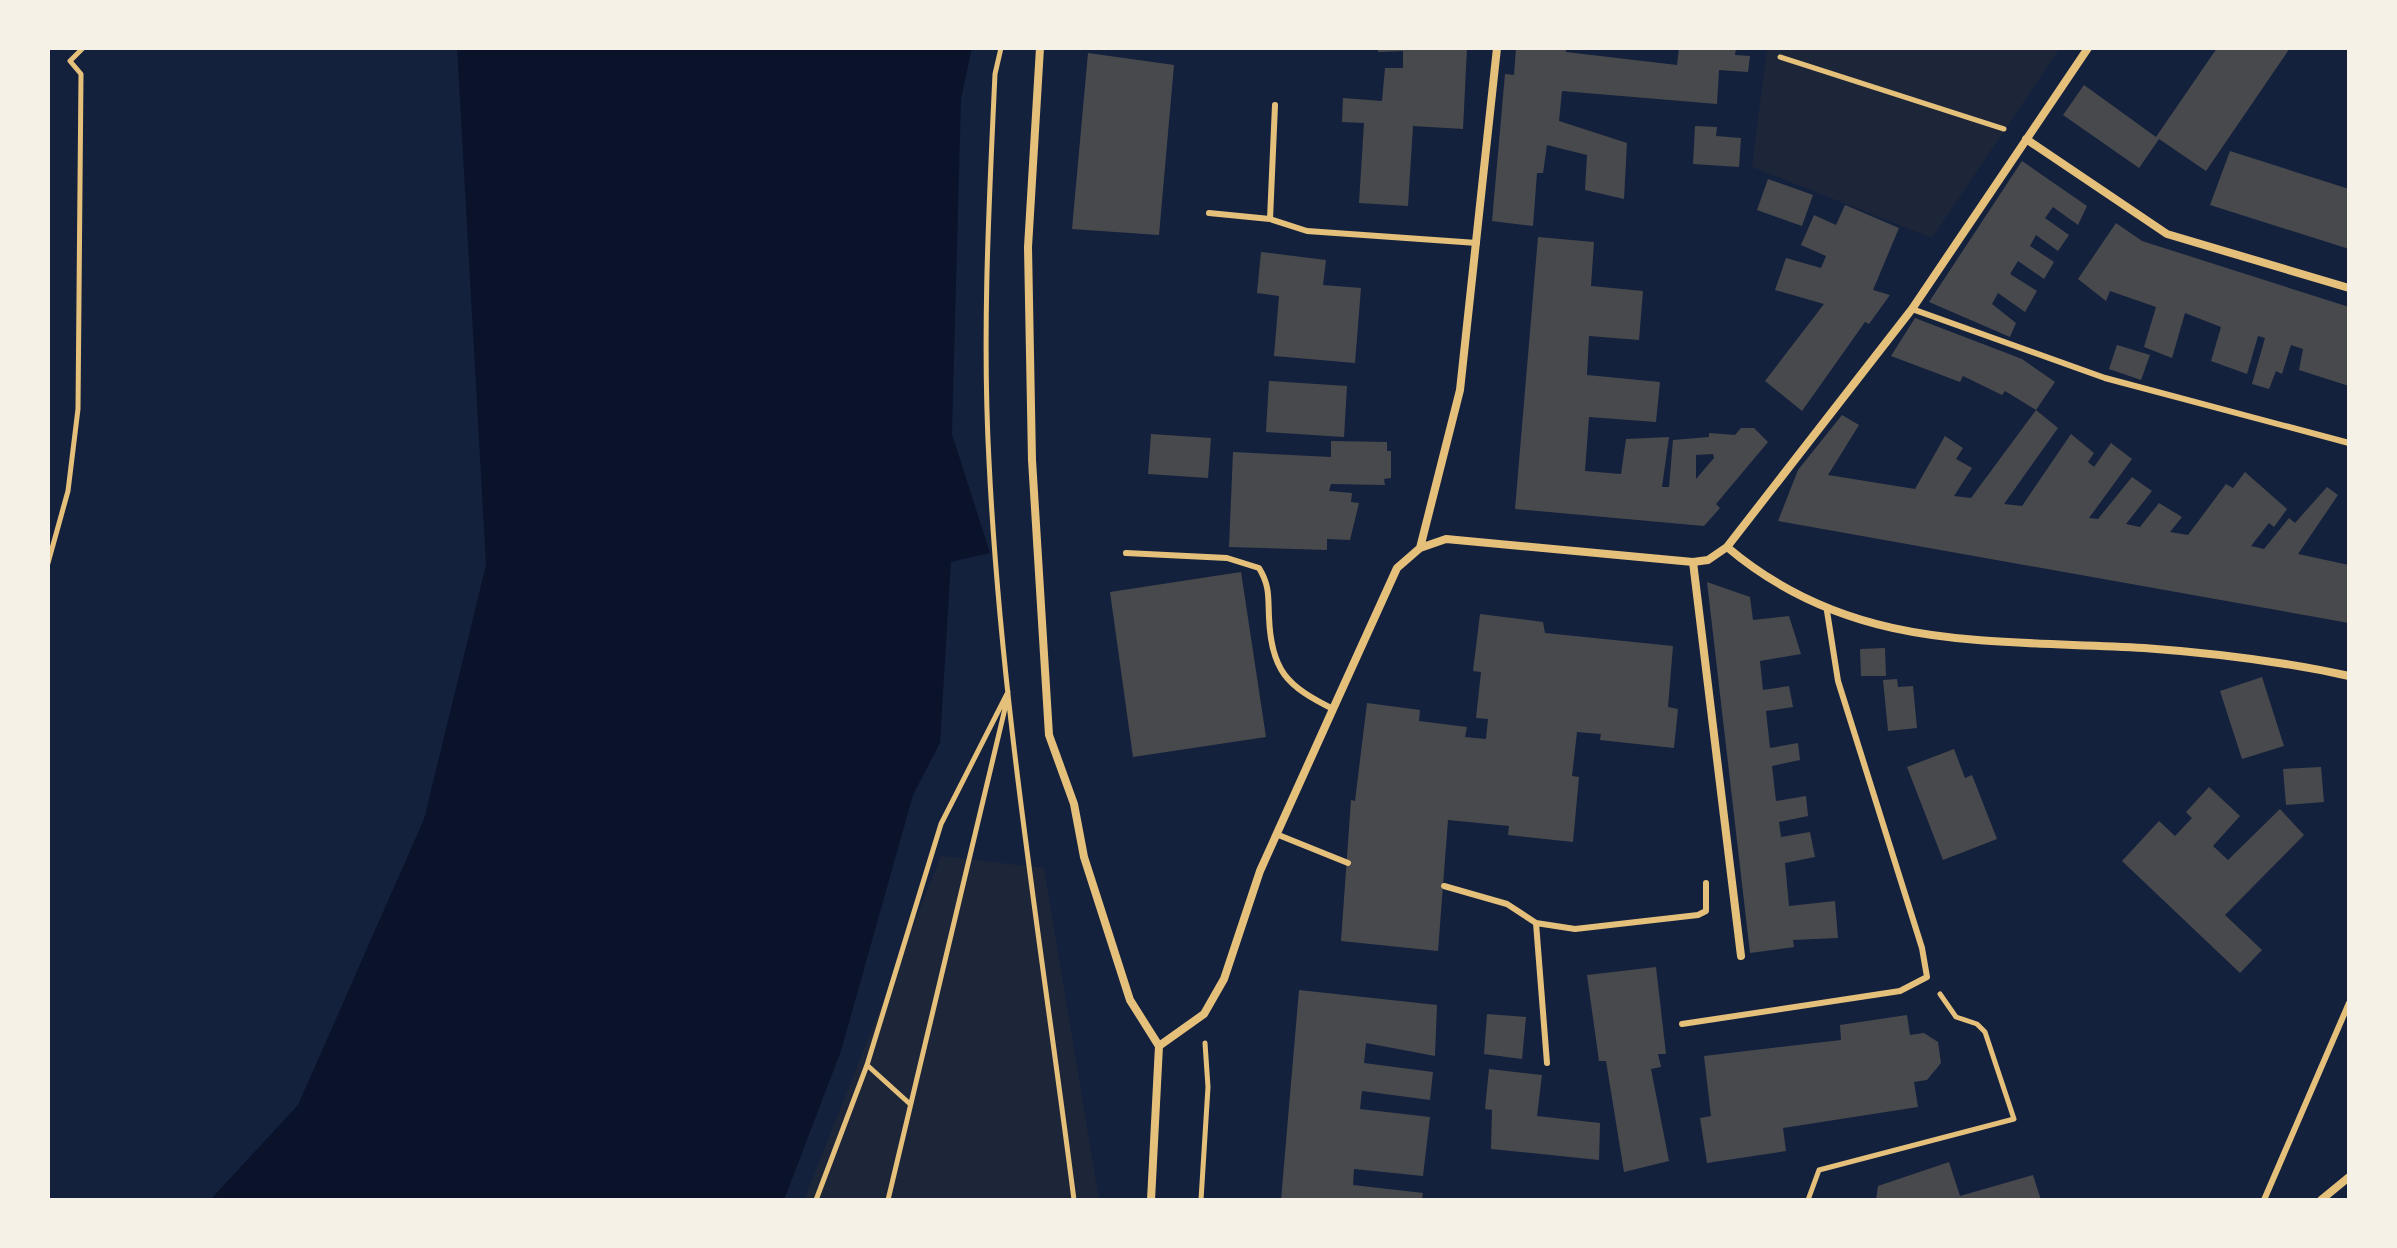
<svg xmlns="http://www.w3.org/2000/svg" width="2397" height="1248" viewBox="0 0 2397 1248" font-family="Inter,sans-serif">
  <rect width="100%" height="100%" fill="#14213d"/>
  <path fill="#1d2539" d="M1767,48H2060L1932,238L1752,167Z
    M941,856L1044,868L1099,1200H804Z"/>
  <path fill="#0b132b" d="M457,48H972L961,99L952,434L990,553L951,562L940,743L913,795L841,1051L784,1200H210L298,1105L424,819L486,565Z"/>
  <path fill="#48494c" fill-rule="evenodd" d="M1378,48H1467L1463,129L1413,126L1408,206L1359,203L1364,123L1342,122L1343,98L1382,101L1385,68H1403V51L1378,52Z
    M1516,48H1566V52L1677,65L1679,48H1736L1735,55L1750,56L1748,72L1719,70L1717,104L1562,91L1559,121L1627,143L1624,199L1585,190L1587,155L1547,145L1543,173H1537L1533,226L1492,221L1505,74L1514,75Z
    M2217,48H2290L2206,171L2159,139L2139,168L2063,115L2084,85L2156,137Z
    M1088,53L1174,65L1159,235L1072,229Z
    M1695,126L1717,127L1716,136L1741,138L1739,167L1693,164Z
    M2230,151L2349,189V249L2210,205Z
    M2022,161L2087,206L2078,225L2053,207L2045,218L2069,235L2058,251L2036,235L2030,246L2054,262L2044,279L2018,261L2010,274L2037,291L2025,312L1998,293L1992,304L2016,323L2010,337L1929,302Z
    M1768,179L1813,195L1802,226L1757,210Z
    M1845,205L1899,228L1873,290L1890,295L1869,324L1865,322L1802,411L1765,381L1824,304L1775,290L1786,258L1821,268L1826,256L1801,245L1814,215L1836,225Z
    M2116,223L2142,241L2349,307V386L2299,370L2303,349L2291,345L2282,374L2276,371L2269,389L2252,384L2265,338L2258,336L2247,374L2211,361L2221,327L2185,313L2172,358L2144,347L2156,307L2110,291L2106,301L2078,279Z
    M1538,237L1594,242L1591,286L1643,291L1639,340L1589,336L1587,375L1660,382L1656,422L1589,417L1585,471L1621,474L1626,439L1669,437L1662,487H1669L1673,440L1709,437V433L1735,435L1741,428H1754L1768,442L1716,504L1720,508L1704,526L1515,509ZM1713,454L1714,458L1696,479V455Z
    M1261,252L1326,260L1323,285L1361,288L1355,363L1274,356L1279,296L1257,293Z
    M1915,318L2022,359L2055,382L2036,410L2005,391L2002,395L1963,376L1960,382L1891,356Z
    M2117,345L2150,355L2141,380L2109,369Z
    M1269,381L1347,386L1344,437L1266,432Z
    M2036,410L2058,428L2004,504L2022,506L2071,434L2094,453L2088,462L2094,467L2111,443L2132,459L2089,518L2098,519L2132,477L2152,491L2126,524L2140,527L2159,503L2182,517L2170,532L2188,535L2226,484L2233,488L2245,472L2287,509L2274,527L2269,523L2251,546L2264,549L2289,518L2295,523L2327,487L2338,495L2298,554L2349,565V623L1778,521L1798,470L1842,415L1859,425L1828,475L1915,489L1945,436L1963,448L1956,459L1972,468L1954,496L1971,498Z
    M1151,434L1211,438L1208,478L1148,474Z
    M1331,441L1387,442V451H1391V478L1384,479L1385,485L1331,484L1329,491L1352,493L1351,502L1359,503L1350,540L1327,539V550L1229,547L1233,452L1331,457Z
    M1241,572L1266,737L1133,757L1110,592Z
    M1707,582L1750,597L1753,620L1789,616L1801,654L1760,661L1763,690L1789,686L1793,707L1766,711L1770,748L1798,743L1800,760L1772,766L1776,801L1806,796L1808,816L1779,822L1781,837L1810,832L1815,857L1785,863L1789,906L1835,901L1838,938L1793,940L1794,947L1750,953Z
    M1480,614L1543,622L1545,633L1673,646L1668,707L1678,709L1674,748L1600,740L1601,734L1577,732L1572,776L1579,777L1573,842L1508,835L1509,826L1448,820L1438,951L1341,941L1351,800L1355,801L1367,703L1420,710L1419,721L1467,727L1465,737L1486,739L1488,719L1476,718L1481,672L1473,671Z
    M1885,648L1886,676H1861L1860,649Z
    M2262,677L2284,746L2242,759L2220,691Z
    M1897,679L1898,687L1913,686L1917,728L1888,731L1883,680Z
    M1954,749L1965,778L1972,775L1997,839L1943,860L1907,767Z
    M2321,767L2324,802L2286,805L2283,769Z
    M2209,787L2240,816L2213,846L2228,860L2280,809L2304,835L2225,915L2262,950L2240,973L2122,861L2159,821L2175,836L2192,818L2186,812Z
    M1656,967L1666,1054H1658L1661,1067L1651,1069L1669,1161L1624,1172L1606,1061H1599L1587,975Z
    M1299,990L1437,1005L1435,1056L1366,1043L1364,1063L1433,1072L1430,1100L1362,1091L1360,1109L1430,1117L1423,1176L1354,1169L1353,1185L1423,1193L1422,1200H1281Z
    M1487,1014L1526,1017L1522,1059L1484,1054Z
    M1907,1015L1910,1035L1924,1033L1938,1042L1941,1063L1927,1080L1914,1082L1918,1107L1783,1128L1786,1151L1707,1163L1700,1118L1711,1116L1704,1056L1841,1040L1840,1025Z
    M1489,1069L1542,1075L1537,1116L1600,1123L1599,1160L1491,1149L1492,1110L1485,1109Z
    M1949,1162L1960,1196L2033,1175L2041,1200H1876L1878,1186Z"/>
  <g fill="none" stroke-linecap="round" stroke-linejoin="round">
    <path stroke="#e5c07b" stroke-width="5" d="M1001,48L995,74C989,203 982,332 989,461C1001,708 1043,955 1074,1200
      M1780,57L2004,129
      M48,563L68,491L78,409L81,74L70,61L83,48
      M867,1065L910,1104
      M816,1200L867,1065L941,824L1008,692
      M888,1200L1007,700
      M1201,1200L1208,1087L1205,1043
      M1808,1200L1819,1170L2014,1119L1985,1032L1977,1024L1956,1017L1940,994"/>
    <path stroke="#e5c07b" stroke-width="6" d="M1209,213L1270,219L1307,231L1477,243
      M1270,219L1275,105
      M1912,309L2105,378L2349,443
      M1126,553L1227,558L1259,568C1270,586 1268,597 1269,617C1271,671 1287,686 1333,709
      M1276,834L1348,863
      M1444,886L1507,904L1536,923L1575,929L1698,915L1706,911V883
      M1536,923L1547,1063
      M1682,1024L1900,991L1927,977L1922,948L1838,681L1827,611
      M2264,1200L2349,1003"/>
    <path stroke="#e5c07b" stroke-width="8" d="M1040,48L1028,247L1032,460L1049,735L1074,804L1084,857L1130,1000L1159,1046L1151,1200
      M2026,139L2167,234L2349,288
      M1727,547L1912,309L2088,48
      M1420,548L1446,539L1693,562L1708,560L1727,547C1852,653 1990,639 2144,648C2213,653 2281,661 2349,676
      M1693,562L1741,956
      M1159,1046L1204,1014L1224,979L1260,871L1333,709L1397,568L1420,548L1460,390L1497,48
      M2321,1200L2349,1177"/>
  </g>
  <rect width="2397" height="1248" fill="none" stroke="#f6f1e7" stroke-width="100"/>
</svg>
